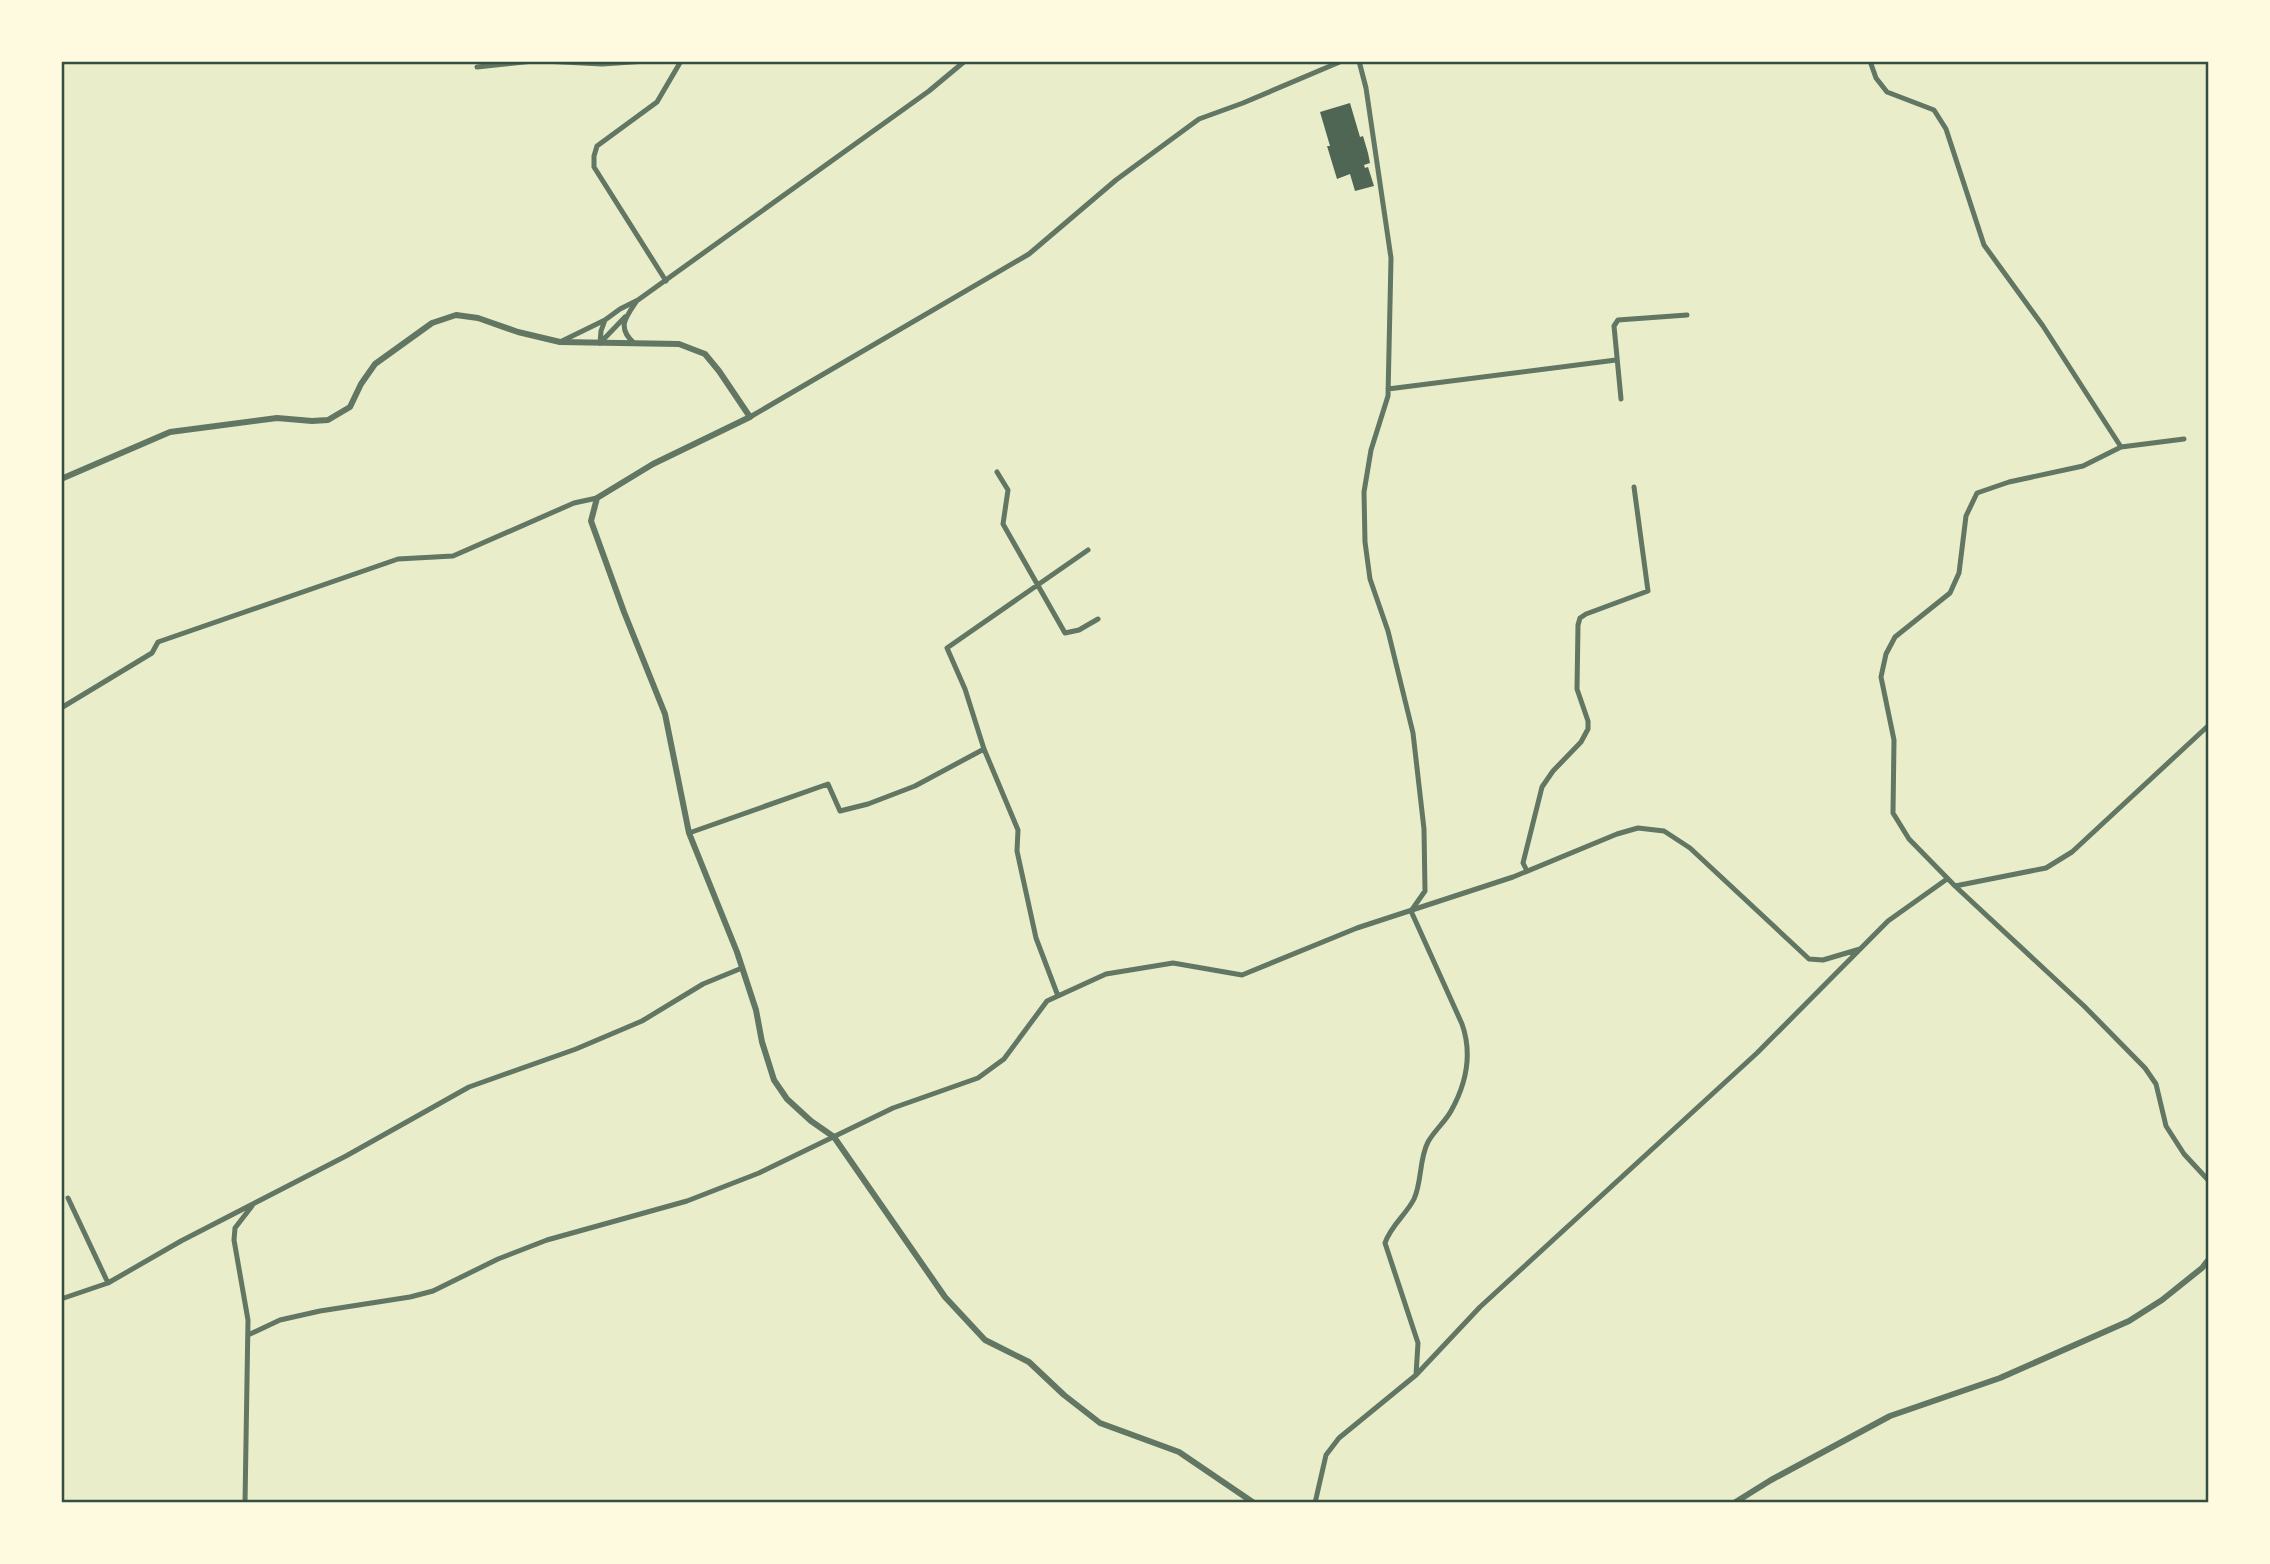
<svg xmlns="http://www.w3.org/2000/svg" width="2270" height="1564" viewBox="0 0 2270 1564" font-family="Raleway,sans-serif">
  <rect width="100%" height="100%" fill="#e9edc9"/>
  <path fill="#4f6655" d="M1350,103L1360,137L1363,136L1368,153L1370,163L1364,165L1365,168L1368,167L1374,186L1355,191L1350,174L1337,179L1327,146H1330L1320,112Z"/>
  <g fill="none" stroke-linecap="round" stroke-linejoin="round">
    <path stroke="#617663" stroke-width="5" d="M543,61L602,64L647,61
      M1359,61L1366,88L1391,258L1388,396L1371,450L1364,492L1365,542L1370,579L1388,631L1413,733L1424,829L1425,891L1411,911
      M1870,61L1876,78L1887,92L1934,110L1946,129L1984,245L2043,326L2121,447
      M477,67L533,61
      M666,281L594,167V156L597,146L657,102L681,61
      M560,342L605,320L620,309L638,300L929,91L965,61
      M600,343L625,317
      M600,343L601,331L605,320
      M634,343C617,328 625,318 636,302
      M1388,389L1616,360
      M1621,399L1614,326L1618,320L1687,315
      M750,417L1029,254L1116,180L1199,119L1243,103L1342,61
      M2184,439L2121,447L2083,466L2009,482L1977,493L1966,516L1959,573L1950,593L1895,637L1886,654L1881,677L1894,740L1893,813L1909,839L1955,886L2084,1006L2145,1068L2156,1084L2166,1126L2184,1154L2209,1181
      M997,472L1008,490L1003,524L1065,633L1079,630L1098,619
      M61,708L152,653L158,642L398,559L453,556L574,503L597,498
      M689,833L828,784L840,811L868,804L915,786L984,749
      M1527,871L1523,863L1542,787L1553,771L1581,742L1588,729V721L1577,689L1578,625L1580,618L1586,614L1648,591L1634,487
      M1955,886L2046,868L2072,852L2209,725
      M1411,911L1462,1024C1473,1055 1466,1084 1451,1111C1445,1122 1434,1131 1428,1142C1419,1159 1422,1182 1414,1199C1406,1215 1391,1225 1385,1243L1418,1343L1416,1375
      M1058,996L1036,938L1017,851L1018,830L984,749L965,689L947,648L1088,550
      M68,1198L108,1283
      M61,1299L108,1283L181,1241L346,1156L469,1087L576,1049L642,1021L703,984L742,968
      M248,1335L280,1320L320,1311L410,1297L433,1291L498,1259L547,1240L687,1201L759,1173L893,1108L978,1078L1004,1059L1047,1001L1106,974L1173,963L1242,975L1357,928L1513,877L1617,834L1638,828L1664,831L1690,848L1809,959L1823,960L1860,949
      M245,1503L248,1320L234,1240L235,1228L252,1206
      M1315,1503L1326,1455L1339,1438L1416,1375L1480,1307L1757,1053L1888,921L1947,879"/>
    <path stroke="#617663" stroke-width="6" d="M61,479L170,432L277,418L312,421L328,420L350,407L361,384L375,364L432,323L456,315L478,318L518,332L560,342L679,344L705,354L719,371L750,417L653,464L597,498L591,521L624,612L665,714L689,833L737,952L756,1010L762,1042L774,1080L787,1099L811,1121L834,1137L945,1297L985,1340L1029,1362L1064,1395L1100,1423L1179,1452L1254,1503
      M1734,1503L1771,1480L1890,1416L2000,1378L2129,1321L2162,1300L2202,1268L2209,1259"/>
  </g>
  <rect width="2270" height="1564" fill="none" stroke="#fefae0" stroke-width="126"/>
  <rect x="63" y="63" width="2144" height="1438" fill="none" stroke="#344e41" stroke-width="2.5"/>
</svg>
